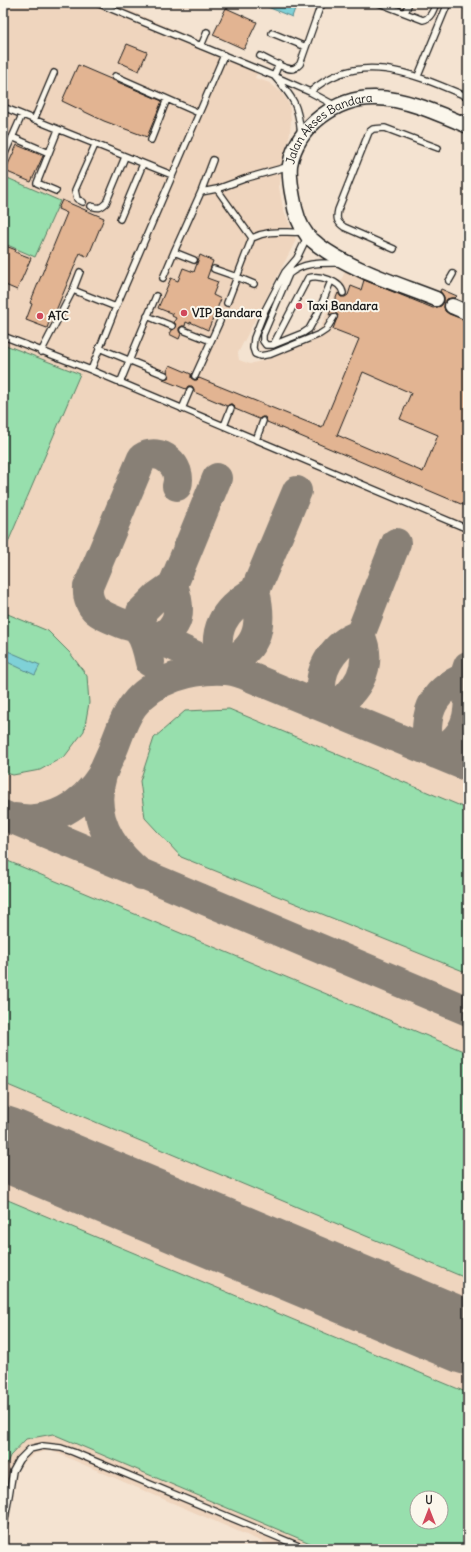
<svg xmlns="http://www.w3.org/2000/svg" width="471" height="1552" viewBox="0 0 471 1552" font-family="Delius,sans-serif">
  <rect width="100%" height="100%" fill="#f4e3d1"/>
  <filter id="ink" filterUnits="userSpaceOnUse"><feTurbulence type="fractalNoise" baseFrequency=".025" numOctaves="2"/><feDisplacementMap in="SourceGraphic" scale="8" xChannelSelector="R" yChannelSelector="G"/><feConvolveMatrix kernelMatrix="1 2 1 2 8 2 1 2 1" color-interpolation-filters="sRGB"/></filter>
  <g filter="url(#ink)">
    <path fill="#efd5be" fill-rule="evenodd" d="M3,3H112L260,67L255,78L270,83L282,93L289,104L291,119L290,133L285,153L279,187L283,208L296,240L238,353L239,360L250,364L271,358L315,340L346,269L468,320V1549H279L50,1450L34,1454L16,1469L5,1549H3ZM417,1498H441V1522H417Z"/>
    <path fill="#97dfad" stroke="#5a7e64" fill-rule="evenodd" d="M3,176L60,201L35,257L3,243Z
      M3,344L80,374L3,554Z
      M3,612L48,631L70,653L87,676L89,703L84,731L65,756L40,770L13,775L3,772Z
      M229,709L468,809V973L181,857L145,818L140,781L154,738L185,711Z
      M3,859L468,1053V1279L3,1083Z
      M3,1198L468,1393V1549H324L53,1434L26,1439L10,1456L3,1473ZM417,1498H441V1522H417Z"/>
    <path fill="#7fd1d7" stroke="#57898c" d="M258,3H297L292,17Z
      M3,649L40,665L35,675L3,660Z"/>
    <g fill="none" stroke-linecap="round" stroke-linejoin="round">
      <path stroke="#888076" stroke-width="30" d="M255,591C223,610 211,630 221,667C257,650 264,629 255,591L297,491
        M137,629L224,669
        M148,643C178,631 184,616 173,585
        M149,647L141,621V612L156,597L173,585L217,478
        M150,662C148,652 145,638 138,630C135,627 130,626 126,625C107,617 86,613 88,587L142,458C160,446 183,466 177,486
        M325,708C323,701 321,693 321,686C321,664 339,640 360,635L396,543
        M331,710C356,692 375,667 360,635
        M428,750C424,717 429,692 464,678L468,666
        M436,754C443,749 450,744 456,738C471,722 471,697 464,678
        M3,815L468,1011
        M15,818C51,825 83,805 102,775
        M142,875C111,850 89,817 102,775C105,766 110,757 114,747C119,734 124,718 133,706C153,679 193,668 225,670C231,670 237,672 243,674L468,767
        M457,1333L468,1335"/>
      <path stroke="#888076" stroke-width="74" d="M3,1143L468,1338"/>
    </g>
    <path fill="#e2b492" stroke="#1c1c1c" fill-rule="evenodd" d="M226,8L257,22L244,49L213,35Z
      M127,44L147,52L139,71L119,62Z
      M78,65L162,101L147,137L104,121L62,101Z
      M17,145L43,156L31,182L5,171Z
      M62,200L104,218L88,257L80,253L55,313L53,312L47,328L26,320L32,304L30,303L67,213L58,209Z
      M3,245L16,250L15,252L31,258L17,290L3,284Z
      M200,255L213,261L207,278L218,282L213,295L221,299L208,330L190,322V324L186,322L185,326H182L179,328V331L181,334L179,339L169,334L171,330L176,328V325L174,322L176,318L172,316L173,314L158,308L171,278L178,281L183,268L194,272Z
      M364,280L433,308L441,306L444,302V297L440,291L441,289L457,296L455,298H451L447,299L444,307L445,311L449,314L468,321V507L267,422L265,417H262L259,419L235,409L233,404H230L227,406L194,392V389L192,386H188L186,389L163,380L169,377V374L167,371L170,365L191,374V378L194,380H197L199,378L322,428L359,339L333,329L338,315L335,313L329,315L338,293L341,297H345L348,295L351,286L361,290ZM363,372L411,393L400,419L438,435L423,472L337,435Z"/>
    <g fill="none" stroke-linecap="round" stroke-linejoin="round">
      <g stroke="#1c1c1c" stroke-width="8">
        <path id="service" d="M97,3L274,76C294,98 298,105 301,134
          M379,3L423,20C431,19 434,9 436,3
          M405,13L409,3
          M272,33L306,47
          M201,46L207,32
          M260,56C268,60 284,69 292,69C295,69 297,67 300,64L319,10L323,3
          M279,64L274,76L310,92L336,106
          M115,76L199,113
          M418,76L448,3
          M310,92C359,48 416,75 468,97
          M3,107L172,175
          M34,120L54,73
          M12,137L49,153
          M151,140L167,99
          M3,158L22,115
          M56,191L37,183L58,130
          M201,192L213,160
          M83,202L77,199L75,190L95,145
          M91,206C98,208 100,209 106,203L125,157
          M120,219L143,164
          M307,237L297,258L285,272L265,310L254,338L253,348L255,354L260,356L271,354L320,334L326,330L334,317
          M252,238C272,229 282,233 303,232
          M394,249L344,227C337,222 336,219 338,210L369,132L373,129L385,128L438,148
          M194,260L174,252L201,192L217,189
          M214,269L237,277L252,238L217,189L247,178L290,166
          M163,278L174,252
          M331,281L318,313L309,329L303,333L273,345H266L263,341V335L289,274C304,262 321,263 340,263
          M449,281L453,274
          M73,290L80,272
          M227,303L237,277L254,284
          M147,316L172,326
          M183,330L211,341
          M3,336L91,370L116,307L224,55
          M273,345L308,278C318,274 341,281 343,293
          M99,348L165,375
          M41,352L73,290L116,307
          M91,370L468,529
          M195,376L220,321
          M120,383L156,296
          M182,409L190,390
          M224,426L231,408
          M256,440L263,421
          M3,1532L13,1471L19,1460L30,1449L43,1446L61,1448L73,1452L306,1549"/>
      </g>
      <g stroke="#1c1c1c" stroke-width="17">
        <g id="tertiary">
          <path id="s1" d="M436,299C398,284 351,270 318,245C315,242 310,239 307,235C299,225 295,211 293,198C291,188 289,176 290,165C297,126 337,97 376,98C405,98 442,115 468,126"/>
          <path d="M452,306L468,313"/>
        </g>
      </g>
      <use href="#service" stroke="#fbf7ec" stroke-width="5.5"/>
      <use href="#tertiary" stroke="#fbf7ec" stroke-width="14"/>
    </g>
  </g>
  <g fill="#d1495b" stroke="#fbf7ec" stroke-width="1.5">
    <circle cx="299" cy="306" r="4"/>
    <circle cx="184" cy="313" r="4"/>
    <circle cx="40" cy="316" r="4"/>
  </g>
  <g text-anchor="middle" stroke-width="4" stroke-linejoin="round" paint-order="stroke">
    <g font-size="12" fill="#1c1c1c" stroke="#fbf7ec">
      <text dy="4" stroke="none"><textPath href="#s1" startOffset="276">Jalan Akses Bandara</textPath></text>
    </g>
    <g font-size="12" font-weight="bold" fill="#1c1c1c" stroke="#fbf7ec" text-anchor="start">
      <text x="307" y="310">Taxi Bandara</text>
      <text x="192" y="317">VIP Bandara</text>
      <text x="48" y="320">ATC</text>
    </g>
  </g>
  <rect width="471" height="1552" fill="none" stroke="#fbf7ec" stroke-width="16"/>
  <rect x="8" y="8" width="455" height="1536" fill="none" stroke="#1c1c1c" stroke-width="1.5" filter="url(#ink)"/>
  <g transform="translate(429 1510)"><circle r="19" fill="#fbf7ec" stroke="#a29f99"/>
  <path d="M0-3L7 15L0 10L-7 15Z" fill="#d1495b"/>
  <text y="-6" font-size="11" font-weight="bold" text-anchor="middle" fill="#1c1c1c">U</text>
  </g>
</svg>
